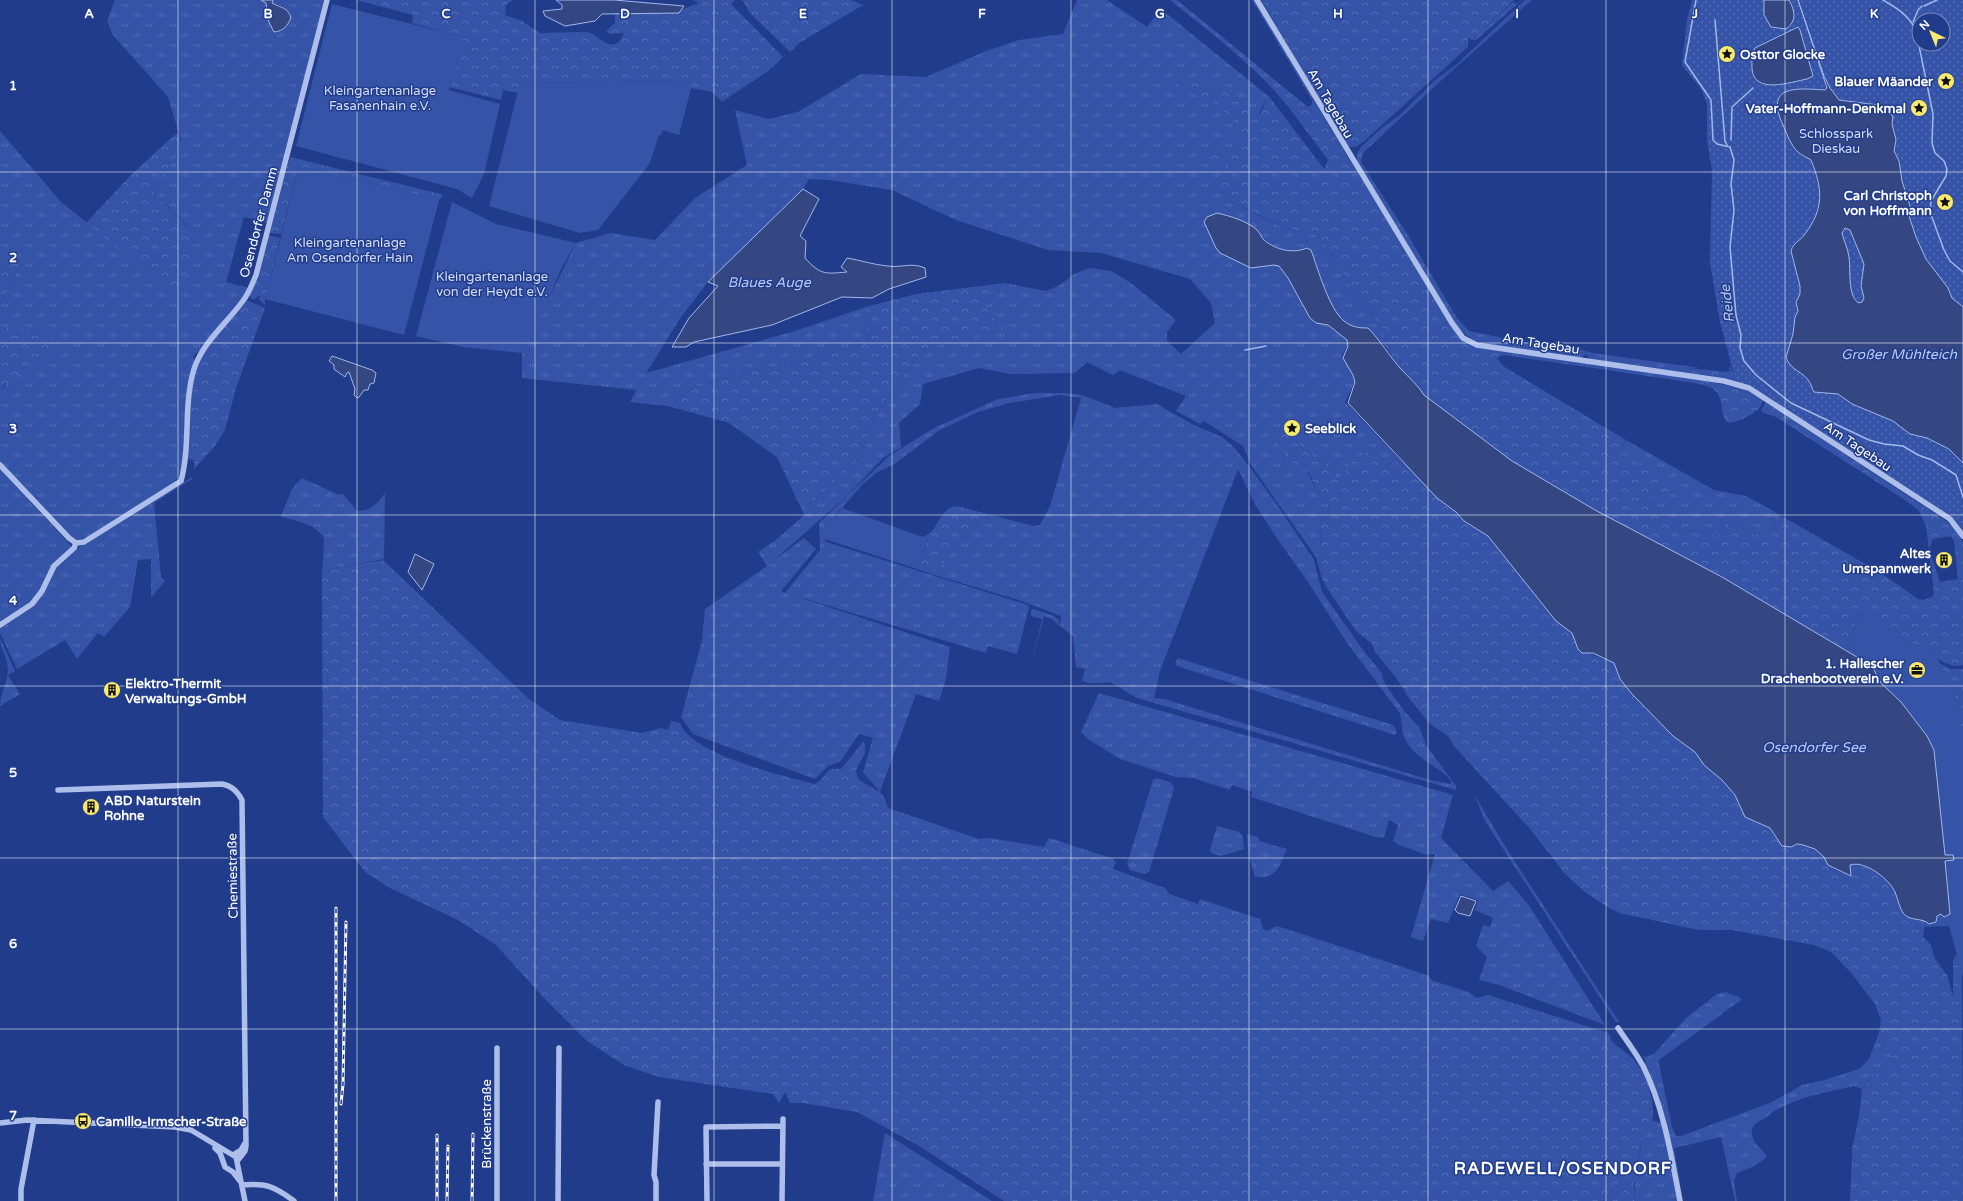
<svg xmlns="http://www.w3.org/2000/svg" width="1963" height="1201" viewBox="0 0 1963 1201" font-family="'Varela Round',sans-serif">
  <defs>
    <pattern id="grass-tufts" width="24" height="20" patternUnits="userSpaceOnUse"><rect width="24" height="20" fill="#3554a8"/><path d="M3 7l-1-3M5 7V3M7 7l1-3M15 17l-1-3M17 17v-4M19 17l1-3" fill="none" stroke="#536eb5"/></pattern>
    <pattern id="forest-crowns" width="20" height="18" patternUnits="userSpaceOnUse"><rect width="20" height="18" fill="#3554a8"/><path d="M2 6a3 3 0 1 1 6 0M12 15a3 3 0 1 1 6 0" fill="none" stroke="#536eb5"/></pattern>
    <pattern id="park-dots" width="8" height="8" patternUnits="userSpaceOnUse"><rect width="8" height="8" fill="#3554a8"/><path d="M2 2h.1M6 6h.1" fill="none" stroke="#536eb5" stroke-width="1.8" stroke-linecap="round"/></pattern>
  </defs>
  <rect width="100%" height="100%" fill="#213c8b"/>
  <path fill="url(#grass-tufts)" fill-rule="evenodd" d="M115,0H261L266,3L267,10L285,7L272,3L273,0H324L268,223L244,217L226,282L249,288L203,348L193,356L195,363L182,468L175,482L87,537L77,540L72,537L0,462V389L6,386L5,328L0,330V305L17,271L20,259H14L0,267V131L61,202L180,297L189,228L151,189L177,154L181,140L168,97L113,35L107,21Z
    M1077,0H1107L1147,27L1161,9L1268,96L1220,192L1225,198L1261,217L1286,229L1314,234L1322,240L1356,296L1385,331L1384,345L1368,328C1359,328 1351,327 1344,321C1329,309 1318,269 1311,250L1307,248C1289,256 1267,247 1257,230L1245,264L1283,265L1307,310L1349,341L1342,356L1357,378L1345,402L1403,463L1396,462L1382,467L1374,451L1349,465L1344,475L1340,479L1336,478L1334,472L1299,445L1291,436L1317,492L1328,504L1330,512L1320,522L1322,579L1316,557L1251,465L1243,446L1204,421L1200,424L1176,411L1186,396L1120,370L1113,375L1087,362L1075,373L1011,374L979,368L923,384L920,404L899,423L901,447L883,458L848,495L773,561L804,538L816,549L781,591L785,593L820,550L819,523L889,456L934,428L998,399L1035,393H1064L1082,395L1115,408L1157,404L1192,424L1222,437L1233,446L1252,470L1282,512L1314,560L1322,592L1363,650L1381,672L1385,684L1405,712L1419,727L1426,745L1456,786V790L1137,698C1128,694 1120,686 1111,683C1101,681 1092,686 1082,681L1085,669L1076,667L1073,636L1060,626L1061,616L1019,600L928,573L934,571L944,564L950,550L960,541L966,529L972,525L978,524L991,515L1034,526L1040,525L1050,506L1081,398L1060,395L1009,403L978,412L938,431L896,463L876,473L862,485L835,516L825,539L826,542L1028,605L1029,608L1017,654L988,646L986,653L789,594L950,647L946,679L939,701L916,694L880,792L863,772L873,738L859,734L840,762L828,766L815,779L693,734L681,717L702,641L705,609L767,566L758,552L776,540L804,515L802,510L858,460L877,413L906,371L923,350L959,339L1005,329L996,321L984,306L1005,283L1046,291L1060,285L1074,274L1090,268L1111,271L1131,283L1176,320L1167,332V341L1181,354L1215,323L1211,303L1190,279L1101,253L1048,250L956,220L892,190L830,180L809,179L803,189L708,282L681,317L646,373L795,331L866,307L867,343L795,363L750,370L691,389L668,406L630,402L640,383L636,390L522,378V353L576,243L610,233L655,240L695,198L747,165L735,110L769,119L798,112L861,74L926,77L986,51L1019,40L1063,34ZM1238,469L1256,506L1276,537L1308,582L1347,643L1399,712C1403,720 1401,729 1404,737C1411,755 1433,764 1447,776L1451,781V784L1430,780L1164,699L1154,698L1160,671Z
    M1170,0H1177L1308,107L1312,105V100L1252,0H1255L1329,126C1318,116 1306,100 1290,109C1256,66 1212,34 1170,0Z
    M1521,0H1522L1476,40H1472L1514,1L1515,5Z
    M1525,0H1532L1446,76L1363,153L1361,162L1406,232L1457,318L1469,331L1537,345H1564L1593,353L1700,368H1688L1691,374L1590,359L1587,355H1584L1582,358L1481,343C1469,339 1462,332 1455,323L1357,163V154L1361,147L1383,127L1399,116L1434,81L1457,64Z
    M1596,364L1695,379L1694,383L1594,368Z
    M1626,440L1714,490L1746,496L1766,507L1774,517L1775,527L1768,535H1755L1733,521L1718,536L1699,530L1685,531L1680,524L1651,510L1644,501C1654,488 1668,492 1681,495L1620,452Z
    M0,468L72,547L63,555L33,601L0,623Z
    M192,477V479L154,503L161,577L165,581L151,598V559L138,560L130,607L104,637L98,633L77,659L65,640L17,669L0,633V626L29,609L54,569L74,550Z
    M302,478L337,494H343L357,511C371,511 377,504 385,493L384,559L331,569L322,577L324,539C318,524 294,521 281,516L292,489Z
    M1034,609L1054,616L1059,620V625L1050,618L1044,616L1031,666L1042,619L1031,616V610Z
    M0,638L15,671L8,675L20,694L0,706C0,693 8,682 8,669C8,658 0,649 0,638Z
    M1099,693L1453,795L1441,838L1493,891L1508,881L1528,904L1605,1025L1499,985L1479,980L1487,957L1476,946L1483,925L1490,927L1493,918L1475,910L1478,900L1460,894L1448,923L1431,919L1423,941L1411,937L1435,854C1432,854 1426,855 1423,854C1414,849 1400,847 1393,841L1398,825L1389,820L1384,837L1379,838L1251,797L1252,792L1232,785L1230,790L1193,778L1176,777L1120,759L1088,739L1081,732Z
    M1156,778L1170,782L1174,787L1173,792L1149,872L1144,874L1130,870L1127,864L1153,780Z
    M1474,794L1508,851L1619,1022H1616L1485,821Z
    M1217,826L1239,832L1243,837L1244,849L1221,856L1211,853L1210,849Z
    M1247,834L1258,837L1259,841L1287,849C1278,867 1279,878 1255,877L1248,852Z
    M1725,992L1739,997L1741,1000L1659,1060V1064L1672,1127L1676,1136H1681L1770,1103L1802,1085L1825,1080L1859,1069L1869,1059L1879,1033L1899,1070L1891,1074L1886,1072L1870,1078L1862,1089L1854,1086C1829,1092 1801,1096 1778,1109C1773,1111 1770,1115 1765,1118C1760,1122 1753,1122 1752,1130C1750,1146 1768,1150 1766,1158L1752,1167L1737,1173L1734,1181L1737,1201H1735L1721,1137L1674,1148L1683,1201H1634L1635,1183L1631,1182L1612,1201H1603L1637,1162C1640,1155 1640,1149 1642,1142C1643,1135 1650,1129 1652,1121L1667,1123L1656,1090L1645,1066L1646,1061L1643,1056L1646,1057L1654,1054L1687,1017L1717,994Z
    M885,1133L992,1201H873Z
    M1852,1156L1859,1175L1854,1201H1850Z"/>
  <path fill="url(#forest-crowns)" fill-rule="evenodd" d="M356,0H513L506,5L505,15L522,21L540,33L588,32C601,37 614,57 624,33L610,34L606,31L615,23V13L677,11L697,4L698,2L692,0H735L731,4L783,57C766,76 742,87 722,102L712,92L691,88L693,81L521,83L518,93L503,90L501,100L449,87L463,37L412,23L413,15Z
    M740,0H851L863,5L799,43L790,52L749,12L743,1Z
    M1261,0H1514L1472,40L1468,38V47L1363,142L1356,147H1350L1345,143Z
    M1175,78H1180L1188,81L1201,79L1242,102L1256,116L1261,113L1268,95L1324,169L1328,160L1290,109C1306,100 1318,116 1329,126L1459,337L1464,341L1596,364L1594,368L1503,355L1497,358L1503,366L1626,440L1620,452L1683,492L1681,495C1668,492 1654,488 1644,501L1651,510L1680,524L1685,531L1699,530L1718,536L1724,531L1725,523L1733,521L1755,535H1768L1775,526L1774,517L1766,507L1881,573L1918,599L1923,600L1932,597L1934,593L1926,526L1919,511L1905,500L1776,417L1764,413L1761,410L1766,402L1949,523L1956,530L1963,542V665L1954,666L1945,663L1910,642L1858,616L1846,650L1830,643L1579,503L1511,461L1430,401L1402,371L1384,345L1385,331L1356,296L1322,240L1314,234L1286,229L1225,198L1217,187L1216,182L1218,177L1228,169L1227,165L1222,161L1209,160L1216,147L1237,153L1239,149L1237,124C1228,115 1218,103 1206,98C1196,94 1182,94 1175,85ZM1951,536L1954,541L1958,579L1940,582L1929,549L1933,539Z
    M179,133C186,154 162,174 151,189L195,235L180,298L86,223L131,175L173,136Z
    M290,157L440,194L443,196L439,200L299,166L281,234L270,233L269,230Z
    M268,235L280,238L265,299V305L259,300L260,296H258L254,300L249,296Z
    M14,259H20L17,271L0,305V267Z
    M1005,283L984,306L996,321L1006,329L959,339L923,350L906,371L877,413L858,460L802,510L777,457L729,423L668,406L691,389L750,370L795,363L867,343L866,307L916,294Z
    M246,300L265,308L236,388L225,430L215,446L194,469V460L188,459L187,454C189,426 187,391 198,364C209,340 229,320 246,300Z
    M5,328C23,328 48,328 58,343L50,353L0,389V330Z
    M1730,365L1736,382L1691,374L1688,372V368L1726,372L1729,371Z
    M1695,379L1745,389L1763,398C1762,407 1758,411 1750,415C1714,435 1728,411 1717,392L1710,387L1694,383Z
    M1284,434L1291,436L1299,445L1334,472L1336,478L1340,479C1345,475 1345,470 1349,465C1354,458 1365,452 1374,451L1383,467L1396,462L1403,463L1413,470L1437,498L1456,512L1464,522L1488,536L1556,621L1572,633L1578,649L1614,663L1616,669L1673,736L1695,752L1704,765L1722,780L1735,795L1754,822L1770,828L1774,836L1791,847C1802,842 1815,847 1823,856C1825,858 1826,862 1828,864C1832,870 1845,873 1851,876L1850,865C1865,861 1887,878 1895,891C1898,896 1899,903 1901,909L1925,920L1923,937L1931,945L1934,957L1947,975L1953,996V960L1957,954L1962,959L1963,1201H1854L1859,1175L1852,1156V1149L1859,1116L1862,1089L1873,1075L1886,1072L1891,1074L1899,1070L1879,1033L1881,1020L1875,1004L1852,974L1831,952L1814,945L1732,930H1698L1620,913L1607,907L1585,892L1565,874L1531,830L1454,746L1448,736L1429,723L1408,697L1398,680L1375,652L1372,644L1356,631L1327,588L1322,579L1320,522L1330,512L1328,504L1317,492L1309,472L1298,470L1277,443L1279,436Z
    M957,506L991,515L988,516L983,522L972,525L966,529L960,541L950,550L944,564L934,571L928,573L917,569L928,539L922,537C938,534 939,507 957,506Z
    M383,560L529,699L560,720L642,733L661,728L668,730L671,721L680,723C690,754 786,777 815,784C828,777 823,767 841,769L863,742L865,744V753L856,770L857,776L859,780L880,792L884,797L888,808L979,839L989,838L1044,847L1049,838L1111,858L1116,862L1113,869L1165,888L1169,894L1198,904L1200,899L1260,919L1263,929L1267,931L1277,926L1400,966L1428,976L1433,981L1469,992L1476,998L1488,995L1608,1033C1611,1036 1610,1038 1612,1041C1618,1048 1627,1052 1633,1059C1647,1074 1656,1101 1652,1122C1650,1130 1644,1134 1642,1141C1639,1148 1640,1155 1637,1162L1603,1201H1004L919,1146L857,1112L802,1103H790L785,1092L779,1103L773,1094L659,1077L624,1065L587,1041L545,999L496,945L458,920L390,888L365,872L323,817L322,577L331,569Z
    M1178,658L1393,725L1397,732L1395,735L1177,666L1175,663Z
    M1928,658L1951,669H1963V800L1955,712L1959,708Z
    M1634,1181V1201H1612L1631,1182Z"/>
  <path fill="url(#park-dots)" fill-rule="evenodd" d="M1692,0H1963V533L1952,518L1736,382L1720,322L1710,263L1712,170L1707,140V104L1701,89L1682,65L1687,20ZM1919,20H1943V44H1919Z"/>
  <path fill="#3554a8" d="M332,4L464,37L449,90L500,104L484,174L472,198L457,189L296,146Z
    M693,81L679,135L663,130L661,135H659L650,163L598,230L580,233L489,206L520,83Z
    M299,166L439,200L404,335L265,299Z
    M452,202L496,224L576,243L561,269L544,311L522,353L463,347L416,336Z
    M842,508L928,539L917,569L825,539L830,524Z
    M1866,609L1910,642L1937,657L1957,701L1963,738V976L1949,926L1923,927L1943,865L1846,650L1858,616Z"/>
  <path fill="#344782" stroke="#a1b7ec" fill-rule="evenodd" d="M261,0H273L272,3C281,8 288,7 291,18C287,26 284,31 274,32L268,20L266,3Z
    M556,0H614L684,6L679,13L602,14L595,21L565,26L545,16L543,11L562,9V5Z
    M1764,0H1789C1795,11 1797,21 1786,29L1771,27L1764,15Z
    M1798,0L1824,76L1830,88L1839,100L1878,105L1893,116L1892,124L1896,140L1894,151L1899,161L1902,181L1910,206L1909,216L1916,237L1926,259L1948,288L1952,298L1963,307V463L1949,449L1927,438L1910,434L1893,421L1852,404L1838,394L1814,392C1812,389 1812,386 1810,383C1804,371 1790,371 1786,357L1793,334L1795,317L1798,311L1796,302L1800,294V286L1791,251C1793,243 1800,241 1805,234C1824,209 1823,189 1811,160C1807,157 1802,156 1798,152C1791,146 1787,134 1783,125C1764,85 1796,88 1825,90L1827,88ZM1845,228L1850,230L1864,264L1861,286L1864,298L1862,302L1859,303C1847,297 1851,269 1849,257C1848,249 1844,241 1842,233Z
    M1798,27L1800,30L1813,76L1807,79C1791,82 1754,95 1752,69C1752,62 1751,54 1755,48Z
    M803,189L819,199L800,236L806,241L805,258C821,275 824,274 847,272L841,267L847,258C860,260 874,265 888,266C902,268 911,262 925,268L926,277L889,289L872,298L842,297L772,325L694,342L686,347H672L689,318L718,286L708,282Z
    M1217,213C1230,216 1247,221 1257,230C1260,233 1261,237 1264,240C1276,250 1293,254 1307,248L1311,250C1318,269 1329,309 1344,321C1351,327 1359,328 1368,328C1381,341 1389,356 1401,369C1409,378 1418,385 1424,395L1512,461L1595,510L1722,577L1872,666L1881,683L1901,702L1927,736L1934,750L1945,855H1953L1954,860L1945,861L1950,914L1944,917L1941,914L1937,916L1936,922L1929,924C1922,917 1910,922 1903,913C1899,907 1898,899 1895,892C1889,879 1865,860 1850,865L1851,876L1828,865L1824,857L1815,849L1803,845L1797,844L1791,847L1782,846L1770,828L1745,817L1735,795L1722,780L1704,765L1695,752L1673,736L1632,694L1620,679L1614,663L1593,653H1582L1578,649L1572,633L1556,621L1488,536L1464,521L1456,512L1437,498L1348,403L1355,382L1353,375L1343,358L1348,346L1347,340L1328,325L1316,323L1310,318L1288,278L1279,266L1274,265L1251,268L1220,253L1216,248L1204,222L1207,217Z
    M332,356L372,370L376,373L374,383L370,384L368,390H364L359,397L357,398L354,395L355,389L349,372L347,373L345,377L334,369V365L329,361Z
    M415,554L434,564L422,590L408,572Z
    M1461,896L1476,901L1470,916L1458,913L1455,910Z"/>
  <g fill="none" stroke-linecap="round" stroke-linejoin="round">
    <path stroke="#a1b7ec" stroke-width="1.5" d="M1696,0L1685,62L1711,100L1713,140L1717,144L1730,147L1734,160L1731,184L1734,210L1730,247L1736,315L1741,335L1740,348L1744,361L1756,375L1791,403L1869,440L1884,444L1903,446L1918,455L1932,460L1956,475L1963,497
      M1883,0C1897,8 1910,16 1916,31L1933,114L1932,143L1935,153L1944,161L1947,169L1946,176L1931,201L1930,212L1944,250L1950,261L1963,272
      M1924,6L1937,0
      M1715,20L1725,141L1727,145
      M1913,22L1918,10L1922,6
      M1731,140L1732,107L1753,88
      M1245,350L1266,346"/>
    <path stroke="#aebeeb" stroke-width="5.5" d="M1257,0L1452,323L1463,338L1477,345L1724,381L1749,388L1950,519L1963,536
      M0,465L69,538L76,543
      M76,543L84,542L181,481C191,444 183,405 194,369C203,342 226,324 242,302C249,294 252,284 256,275L327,0
      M0,625L32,604L42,591L54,566L74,548L76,543
      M58,790L222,784C232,786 237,791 242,800L246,1146L245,1151L238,1160
      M1618,1028C1626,1040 1636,1053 1643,1066C1664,1108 1671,1155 1680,1201
      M0,1123L27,1120L175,1127L191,1130L236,1157L245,1201
      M215,1148L220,1153L225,1167L233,1172L240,1181
      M233,1155L241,1150L245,1143
      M706,1164H782
      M242,1185C266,1183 274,1186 294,1201
      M21,1201V1189L34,1120
      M497,1201V1048
      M558,1201L559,1048
      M656,1201V1182L654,1175L658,1102
      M707,1201L706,1127L782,1126
      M782,1201L783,1119"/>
    <g stroke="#fff" stroke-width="3">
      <path id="rail" d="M341,1104L343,1084L346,922
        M336,1201V908
        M437,1201V1135
        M447,1201L448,1146
        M472,1201L473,1134"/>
    </g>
    <use href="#rail" stroke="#213c8b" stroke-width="1.5" stroke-dasharray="4.5" stroke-linecap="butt"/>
  </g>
  <path fill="none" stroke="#fff" stroke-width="1" stroke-opacity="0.55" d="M178,0V1201M357,0V1201M535,0V1201M714,0V1201M892,0V1201M1071,0V1201M1249,0V1201M1428,0V1201M1606,0V1201M1785,0V1201M0,172H1963M0,343H1963M0,515H1963M0,686H1963M0,858H1963M0,1029H1963"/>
  <defs>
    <g id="sight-disc" transform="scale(0.9)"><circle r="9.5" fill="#f8e96f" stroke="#213c8b"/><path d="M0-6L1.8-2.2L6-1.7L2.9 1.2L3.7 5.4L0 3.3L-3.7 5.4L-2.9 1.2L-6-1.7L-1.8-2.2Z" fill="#111"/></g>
    <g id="building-disc" transform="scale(0.9)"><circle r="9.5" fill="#f8e96f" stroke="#213c8b"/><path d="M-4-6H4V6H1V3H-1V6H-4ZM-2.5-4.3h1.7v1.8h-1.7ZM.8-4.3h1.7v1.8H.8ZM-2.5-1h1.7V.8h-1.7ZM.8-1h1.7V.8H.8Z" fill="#111"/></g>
    <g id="office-disc" transform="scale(0.9)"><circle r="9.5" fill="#f8e96f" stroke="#213c8b"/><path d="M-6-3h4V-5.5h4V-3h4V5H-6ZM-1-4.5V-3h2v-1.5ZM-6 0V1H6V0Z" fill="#111"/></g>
    <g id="bus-disc" transform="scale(0.9)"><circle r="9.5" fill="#f8e96f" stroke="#213c8b"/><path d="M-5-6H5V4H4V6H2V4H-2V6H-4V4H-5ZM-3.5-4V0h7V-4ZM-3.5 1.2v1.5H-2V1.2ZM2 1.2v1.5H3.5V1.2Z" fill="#111"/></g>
  </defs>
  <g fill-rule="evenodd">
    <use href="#sight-disc" x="1727" y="54"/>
    <use href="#sight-disc" x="1946" y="81"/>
    <use href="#sight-disc" x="1919" y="108"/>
    <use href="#sight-disc" x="1945" y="202"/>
    <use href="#sight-disc" x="1292" y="428"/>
    <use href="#building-disc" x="1944" y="560"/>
    <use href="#office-disc" x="1917" y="670"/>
    <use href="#building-disc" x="112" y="690"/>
    <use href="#building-disc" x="91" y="807"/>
    <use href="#bus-disc" x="83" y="1121"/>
  </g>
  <g text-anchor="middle" stroke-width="3" stroke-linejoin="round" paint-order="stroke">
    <g font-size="13" font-weight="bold" fill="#fff" stroke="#213c8b" text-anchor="start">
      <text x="1740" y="59">Osttor Glocke</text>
      <text x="1933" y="86" text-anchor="end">Blauer Mäander</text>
      <text x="1906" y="113" text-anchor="end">Vater-Hoffmann-Denkmal</text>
      <text x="1932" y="200" text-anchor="end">Carl Christoph<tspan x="1932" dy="15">von Hoffmann</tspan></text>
      <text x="1305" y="433">Seeblick</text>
      <text x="1931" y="558" text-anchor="end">Altes<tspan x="1931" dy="15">Umspannwerk</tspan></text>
      <text x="1904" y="668" text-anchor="end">1. Hallescher<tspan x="1904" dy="15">Drachenbootverein e.V.</tspan></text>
      <text x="125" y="688">Elektro-Thermit<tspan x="125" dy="15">Verwaltungs-GmbH</tspan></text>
      <text x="104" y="805">ABD Naturstein<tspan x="104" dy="15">Rohne</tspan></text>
      <text x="96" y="1126">Camillo-Irmscher-Straße</text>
    </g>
    <g font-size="13" fill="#d3ddf8" stroke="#213c8b">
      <text x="380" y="95">Kleingartenanlage<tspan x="380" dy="15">Fasanenhain e.V.</tspan></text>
      <text x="1836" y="138">Schlosspark<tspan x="1836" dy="15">Dieskau</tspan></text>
      <text x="350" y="247">Kleingartenanlage<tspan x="350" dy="15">Am Osendorfer Hain</tspan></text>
      <text x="492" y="281">Kleingartenanlage<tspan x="492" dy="15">von der Heydt e.V.</tspan></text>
    </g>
    <g font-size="13" fill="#fff" stroke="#213c8b">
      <text transform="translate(1331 103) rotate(60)" y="5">Am Tagebau</text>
      <text transform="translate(258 222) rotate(-75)" y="5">Osendorfer Damm</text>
      <text transform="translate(1541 343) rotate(9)" y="5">Am Tagebau</text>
      <text transform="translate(1858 446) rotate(34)" y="5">Am Tagebau</text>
      <text transform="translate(232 876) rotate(-91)" y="5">Chemiestraße</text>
      <text transform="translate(486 1124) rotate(-90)" y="5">Brückenstraße</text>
    </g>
    <g font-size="14" font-style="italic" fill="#b9c9f2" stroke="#213c8b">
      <text x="769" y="287">Blaues Auge</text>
      <text transform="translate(1727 304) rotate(-97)" y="5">Reide</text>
      <text x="1899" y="359">Großer Mühlteich</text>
      <text x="1814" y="752">Osendorfer See</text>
    </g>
    <g font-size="17" font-weight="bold" letter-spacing="1" fill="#fff" stroke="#213c8b">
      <text x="1563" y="1174">RADEWELL/OSENDORF</text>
    </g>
  </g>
  <g font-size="13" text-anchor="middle" font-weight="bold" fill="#fff" stroke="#213c8b" stroke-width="3" stroke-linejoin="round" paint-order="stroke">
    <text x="89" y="18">A</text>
    <text x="268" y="18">B</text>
    <text x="446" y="18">C</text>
    <text x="625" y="18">D</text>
    <text x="803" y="18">E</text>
    <text x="982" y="18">F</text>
    <text x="1160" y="18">G</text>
    <text x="1338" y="18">H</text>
    <text x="1517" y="18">I</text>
    <text x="1695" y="18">J</text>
    <text x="1874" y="18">K</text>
    <text x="13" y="90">1</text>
    <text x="13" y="262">2</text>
    <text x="13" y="433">3</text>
    <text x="13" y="605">4</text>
    <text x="13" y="777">5</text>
    <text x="13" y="948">6</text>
    <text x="13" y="1120">7</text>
  </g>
  <g transform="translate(1931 32) rotate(317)"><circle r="19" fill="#213c8b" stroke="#7a8ab9"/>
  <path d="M0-3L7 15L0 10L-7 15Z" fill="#f8e96f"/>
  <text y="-6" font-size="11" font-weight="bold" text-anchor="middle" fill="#ffffff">N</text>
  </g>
</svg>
